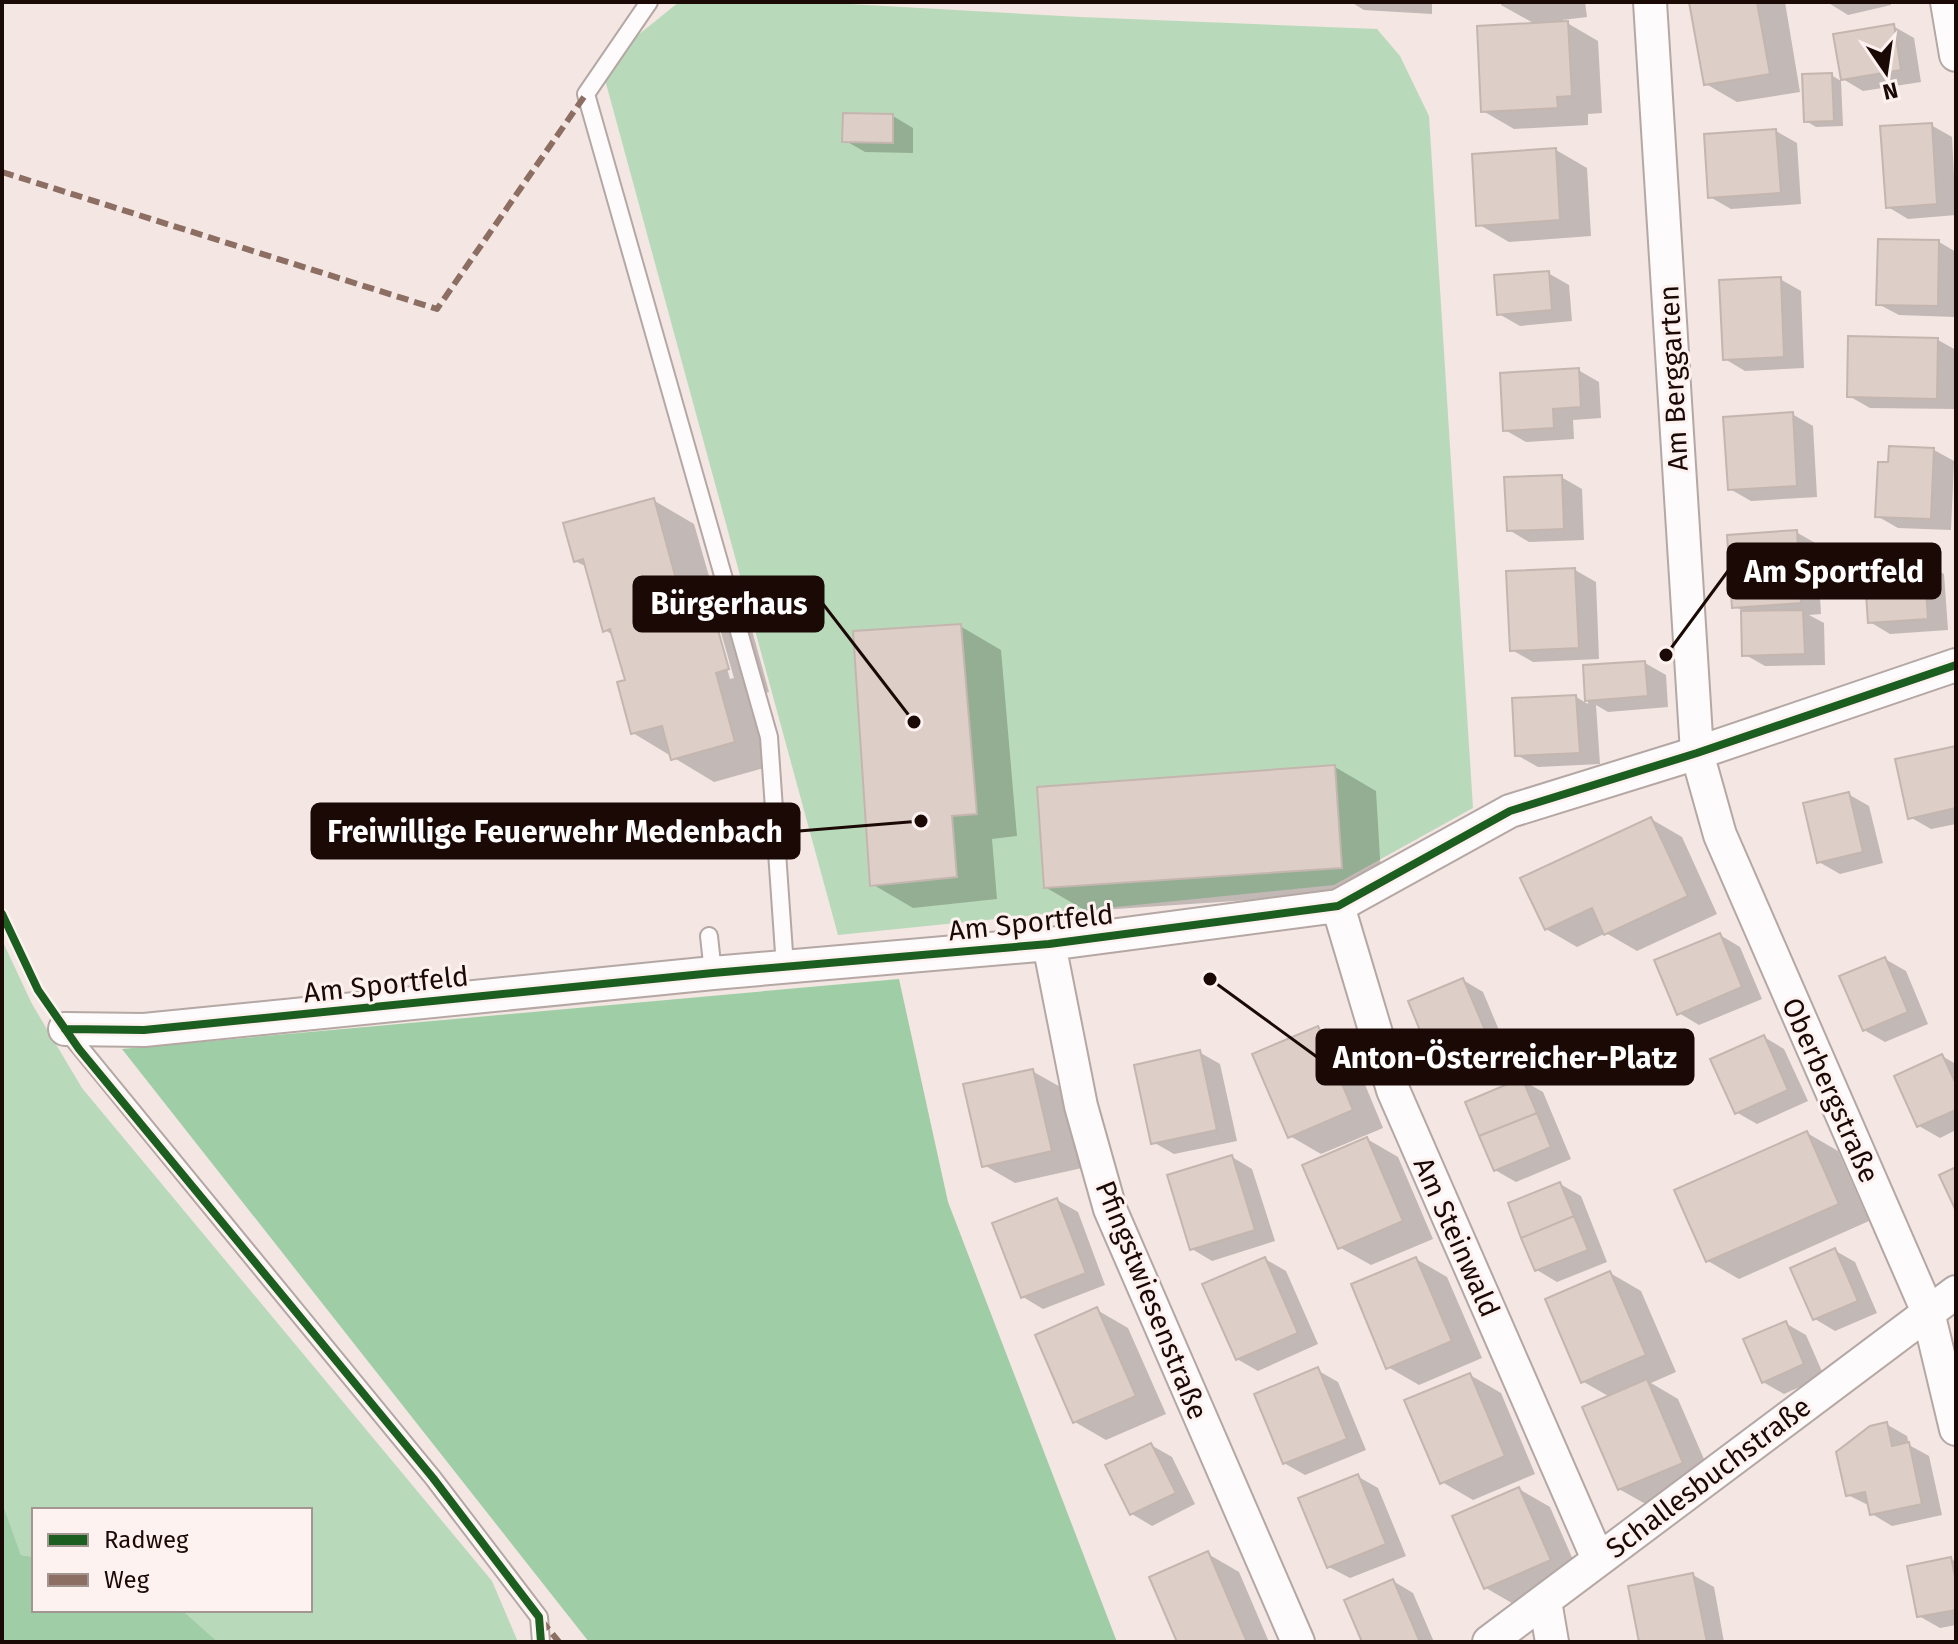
<svg xmlns="http://www.w3.org/2000/svg" width="1958" height="1644" viewBox="0 0 1958 1644" font-family="'Fira Sans',sans-serif">
  <rect width="100%" height="100%" fill="#f3e6e3"/>
  <path fill="#b9daba" d="M679,2H814L1080,17L1377,29L1400,56L1429,116L1473,808L1334,885L838,935L601,65Z
    M2,940L32,1004L82,1088L492,1581L518,1642H218L182,1610H310V1510H34V1557L21,1555L2,1502Z"/>
  <path fill="#9fcda6" d="M899,979L948,1202L1117,1642H589L122,1049Z
    M2,1502L21,1555L34,1557V1610H182L218,1642H2Z"/>
  <path fill="#0003" fill-rule="evenodd" d="M1351,2H1432V14L1364,10Z
    M1501,2H1585L1587,17L1562,20L1598,41L1602,113L1588,114V125L1514,129L1483,111L1535,24L1501,5Z
    M1691,2H1785L1800,92L1737,102L1706,84Z
    M1827,2H1891V5L1848,15Z
    M1893,26L1914,38L1921,82L1863,91L1843,79Z
    M1831,75L1841,81L1843,126L1816,127L1806,121Z
    M893,116L913,128V153L865,152L844,140Z
    M1931,125L1952,137L1956,215L1908,219L1888,207Z
    M1776,131L1797,143L1801,204L1731,209L1710,197Z
    M1556,150L1587,168L1591,236L1509,242L1478,224Z
    M1939,242L1956,252V317L1899,315L1878,304Z
    M1548,273L1569,285L1572,321L1520,326L1499,314Z
    M1780,279L1801,291L1804,368L1745,371L1725,359Z
    M1938,340L1956,350V409L1870,408L1849,396Z
    M1578,370L1599,382L1601,418L1573,420L1574,439L1526,442L1505,430Z
    M1792,414L1813,426L1817,497L1751,501L1730,489Z
    M1934,450L1954,461L1951,530L1898,528L1877,516L1890,464Z
    M1561,477L1582,489L1584,540L1529,542L1509,530Z
    M653,500L694,524L717,604L750,623L769,692L755,696L775,765L714,782L633,733L627,682L614,636L605,630L587,567L575,561ZM714,622H718L734,678L730,679Z
    M1796,532L1817,544L1821,614L1809,615L1824,623L1825,665L1765,666L1744,654L1743,611L1734,606Z
    M1924,562L1944,574L1948,630L1890,634L1870,622Z
    M1575,570L1596,582L1599,659L1533,662L1512,650Z
    M960,626L1001,650L1017,836L992,839L997,899L913,908L872,884Z
    M1645,663L1666,675L1668,707L1608,712L1596,705L1600,764L1538,767L1517,755L1576,697L1588,704L1585,667Z
    M1956,748V824L1931,829L1910,817Z
    M1335,767L1376,791L1382,891L1086,911L1045,887Z
    M1848,794L1869,806L1883,863L1840,874L1819,862Z
    M1651,819L1682,837L1717,914L1637,951L1606,933L1577,947L1546,929Z
    M1720,935L1740,947L1762,999L1699,1025L1679,1013Z
    M1885,959L1906,971L1928,1024L1885,1042L1864,1030Z
    M1463,980L1483,992L1509,1054L1457,1076L1436,1064Z
    M1318,1028L1349,1046L1383,1128L1321,1154L1290,1136Z
    M1764,1037L1784,1049L1808,1101L1757,1124L1736,1112Z
    M1199,1052L1220,1064L1237,1141L1174,1154L1153,1142Z
    M1942,1056L1956,1064V1130L1940,1138L1919,1126Z
    M1032,1071L1064,1089L1082,1168L1015,1183L984,1165Z
    M1522,1080L1543,1092L1571,1159L1516,1182L1495,1170Z
    M1807,1133L1838,1151L1869,1221L1739,1279L1708,1261Z
    M1367,1139L1398,1157L1433,1239L1371,1265L1339,1247Z
    M1232,1157L1252,1169L1275,1241L1212,1261L1192,1249Z
    M1560,1184L1581,1196L1607,1262L1557,1282L1537,1270Z
    M1057,1200L1078,1212L1105,1285L1043,1309L1023,1297Z
    M1834,1250L1855,1262L1877,1313L1835,1331L1815,1319Z
    M1265,1259L1286,1271L1318,1344L1258,1371L1237,1359Z
    M1416,1259L1447,1277L1482,1358L1419,1385L1388,1367Z
    M1610,1273L1641,1291L1676,1372L1651,1383L1678,1399L1713,1480L1651,1507L1619,1489L1610,1397L1582,1381Z
    M1097,1310L1128,1328L1166,1414L1106,1440L1075,1422Z
    M1785,1323L1806,1335L1824,1376L1784,1394L1763,1382Z
    M1317,1370L1338,1382L1366,1450L1305,1475L1284,1463Z
    M1470,1375L1501,1393L1535,1474L1473,1500L1442,1482Z
    M1886,1424L1907,1436L1909,1445L1929,1456L1942,1515L1892,1526L1872,1514L1870,1506L1848,1495Z
    M1151,1445L1172,1457L1195,1504L1152,1526L1132,1514Z
    M1357,1476L1378,1488L1406,1556L1350,1578L1329,1567Z
    M1519,1489L1550,1507L1581,1578L1517,1606L1486,1588Z
    M1208,1554L1239,1572L1269,1642H1179Z
    M1951,1559L1956,1562V1625L1940,1628L1919,1616Z
    M1693,1575L1714,1587L1724,1642H1641Z
    M1393,1581L1413,1593L1434,1642H1364Z"/>
  <path fill="#ddcec8" stroke="#c4b6af" stroke-width="2" d="M1689,2H1757L1770,74L1704,85Z
    M1568,21L1572,96L1557,97L1558,108L1481,112L1477,26Z
    M1894,24L1901,70L1841,80L1833,34Z
    M1832,73L1834,121L1804,122L1802,74Z
    M843,113L893,114V143L842,142Z
    M1932,123L1937,204L1886,208L1880,126Z
    M1776,129L1781,193L1708,198L1704,134Z
    M1556,148L1560,220L1476,226L1472,154Z
    M1878,239L1939,240L1938,306L1876,305Z
    M1549,271L1552,310L1497,315L1494,275Z
    M1781,277L1784,357L1723,360L1719,280Z
    M1848,336L1938,338L1937,399L1847,397Z
    M1579,368L1581,407L1553,409L1554,428L1503,431L1500,373Z
    M1793,412L1797,486L1728,490L1723,417Z
    M1889,446L1934,448L1931,519L1875,517L1878,462H1888Z
    M1562,475L1564,529L1507,531L1504,477Z
    M654,498L683,605L709,598L729,669L716,673L735,742L671,760L662,726L631,734L617,682L625,680L610,629L603,632L583,559L574,562L563,523Z
    M1797,530L1801,603L1732,608L1727,535Z
    M1924,560L1928,619L1868,623L1864,564Z
    M1575,568L1579,648L1510,651L1506,571Z
    M1803,610L1805,654L1742,656L1741,611Z
    M961,624L977,814L952,816L957,877L870,886L853,631Z
    M1645,661L1648,696L1585,701L1583,665Z
    M1576,695L1580,753L1515,756L1512,698Z
    M1956,746V808L1908,819L1895,759Z
    M1335,765L1342,868L1044,888L1037,787Z
    M1849,792L1863,852L1817,863L1803,803Z
    M1651,817L1688,896L1604,935L1592,908L1545,930L1520,878Z
    M1720,933L1742,987L1677,1015L1654,960Z
    M1885,957L1908,1012L1863,1031L1839,976Z
    M1463,978L1490,1042L1434,1065L1408,1001Z
    M1318,1026L1353,1110L1288,1138L1252,1054Z
    M1764,1035L1788,1090L1735,1114L1710,1059Z
    M1200,1050L1217,1130L1151,1144L1134,1065Z
    M1942,1054L1956,1084V1110L1917,1127L1894,1076Z
    M1033,1069L1052,1151L982,1167L963,1084Z
    M1522,1078L1537,1113L1479,1136L1465,1102Z
    M1537,1113L1551,1147L1494,1171L1479,1136Z
    M1807,1131L1839,1204L1706,1262L1674,1190Z
    M1367,1137L1403,1221L1338,1249L1302,1165Z
    M1232,1155L1255,1230L1190,1250L1167,1175Z
    M1956,1167V1211L1939,1175Z
    M1560,1182L1574,1216L1521,1238L1508,1203Z
    M1057,1198L1086,1273L1021,1298L992,1223Z
    M1574,1216L1588,1250L1535,1271L1521,1238Z
    M1835,1248L1858,1301L1813,1320L1790,1268Z
    M1265,1257L1298,1333L1236,1360L1202,1284Z
    M1416,1257L1452,1341L1386,1369L1351,1284Z
    M1610,1271L1646,1355L1581,1383L1545,1299Z
    M1097,1307L1136,1396L1073,1423L1035,1335Z
    M1786,1321L1804,1364L1762,1383L1743,1339Z
    M1318,1367L1347,1439L1283,1464L1254,1394Z
    M1470,1373L1505,1456L1440,1484L1404,1400Z
    M1647,1379L1683,1463L1618,1490L1582,1407Z
    M1887,1422L1892,1446L1909,1442L1922,1504L1870,1515L1865,1492L1846,1496L1836,1452L1870,1426Z
    M1151,1443L1176,1493L1130,1515L1105,1465Z
    M1358,1474L1386,1544L1327,1568L1298,1498Z
    M1519,1487L1551,1560L1484,1589L1452,1516Z
    M1208,1551L1247,1642H1177L1149,1577Z
    M1951,1557L1956,1581V1610L1917,1617L1907,1566Z
    M1693,1573L1707,1642H1639L1628,1586Z
    M1393,1579L1420,1642H1362L1344,1600Z"/>
  <g fill="none" stroke-linecap="round" stroke-linejoin="round">
    <g stroke="#b5a7a4" stroke-width="20">
      <path id="lane" d="M649,2L586,94L769,737L785,967
        M709,936L713,973
        M65,1029L433,1478L539,1617L541,1642"/>
    </g>
    <g stroke="#b5a7a4" stroke-width="36">
      <path id="street" d="M1650,2L1697,753L1720,835L1928,1312L1956,1429
        M1947,2L1956,55
        M1338,906L1393,1090L1598,1559
        M1049,944L1081,1106L1110,1209L1298,1642
        M65,1029L144,1030L713,973L1049,944L1338,906L1510,811L1697,753L1956,665
        M1545,1601L1552,1642
        M1489,1642L1956,1292"/>
    </g>
    <use href="#lane" stroke="#fdfbfb" stroke-width="16"/>
    <use href="#street" stroke="#fdfbfb" stroke-width="32"/>
    <path stroke="#8d6e63" stroke-width="6" stroke-dasharray="12 6" stroke-linecap="butt" d="M2,172L437,309L586,94
      M541,1620L559,1642"/>
    <g stroke="#fef2f0" stroke-width="13">
      <path id="cycleway" d="M2,914L38,990L79,1049L433,1478L539,1617L541,1642
        M65,1029L144,1030L713,973L1049,944L1338,906L1510,811L1697,753L1956,665"/>
    </g>
    <use href="#cycleway" stroke="#1b5e20" stroke-width="8"/>
  </g>
  <g text-anchor="middle" stroke-width="6" stroke-linejoin="round" paint-order="stroke">
    <g font-size="28" fill="#1b0906" stroke="#fef2f0">
      <text transform="translate(1673 378) rotate(-93)" y="10">Am Berggarten</text>
      <text transform="translate(1031 922) rotate(-6)" y="10">Am Sportfeld</text>
      <text transform="translate(386 984) rotate(-6)" y="10">Am Sportfeld</text>
      <text transform="translate(1831 1090) rotate(66)" y="10">Oberbergstraße</text>
      <text transform="translate(1457 1237) rotate(66)" y="10">Am Steinwald</text>
      <text transform="translate(1152 1300) rotate(68)" y="10">Pfingstwiesenstraße</text>
      <text transform="translate(1708 1477) rotate(-37)" y="10">Schallesbuchstraße</text>
    </g>
  </g>
  <path fill="none" stroke="#1b0906" stroke-width="3" d="M1666 655L1728 571M914 722L823 604M921 821L799 831M1210 979L1317 1057"/>
  <g fill="#1b0906" stroke="#fef2f0" stroke-width="3">
    <circle cx="1666" cy="655" r="8"/>
    <circle cx="914" cy="722" r="8"/>
    <circle cx="921" cy="821" r="8"/>
    <circle cx="1210" cy="979" r="8"/>
  </g>
  <g fill="#1b0906" stroke="#1b0906" stroke-width="3">
    <rect x="1728" y="544" width="212" height="54" rx="8"/>
    <rect x="634" y="577" width="189" height="54" rx="8"/>
    <rect x="312" y="804" width="487" height="54" rx="8"/>
    <rect x="1317" y="1030" width="376" height="54" rx="8"/>
  </g>
  <g font-size="30" text-anchor="middle" font-weight="bold" fill="#fff">
    <text x="1834" y="582">Am Sportfeld</text>
    <text x="729" y="614">Bürgerhaus</text>
    <text x="555" y="842">Freiwillige Feuerwehr Medenbach</text>
    <text x="1505" y="1068">Anton-Österreicher-Platz</text>
  </g>
  <rect width="1958" height="1644" fill="none" stroke="#1b0906" stroke-width="8"/>
  <rect x="32" y="1508" width="280" height="104" fill="#fef2f0" stroke="#a39592" stroke-width="2"/>
  <rect x="48" y="1534" width="40" height="12" fill="#1b5e20" stroke="#a39592" stroke-width="2"/>
  <text x="104" y="1548" font-size="24" fill="#1b0906">Radweg</text>
  <rect x="48" y="1574" width="40" height="12" fill="#8d6e63" stroke="#a39592" stroke-width="2"/>
  <text x="104" y="1588" font-size="24" fill="#1b0906">Weg</text>
  <g transform="translate(1886 72) rotate(167)" stroke="#fef2f0" stroke-width="6" paint-order="stroke">
  <path d="M0-6L14 30L0 20L-14 30Z" fill="#1b0906"/>
  <text y="-12" font-size="22" font-weight="bold" text-anchor="middle" fill="#1b0906">N</text>
  </g>
</svg>
